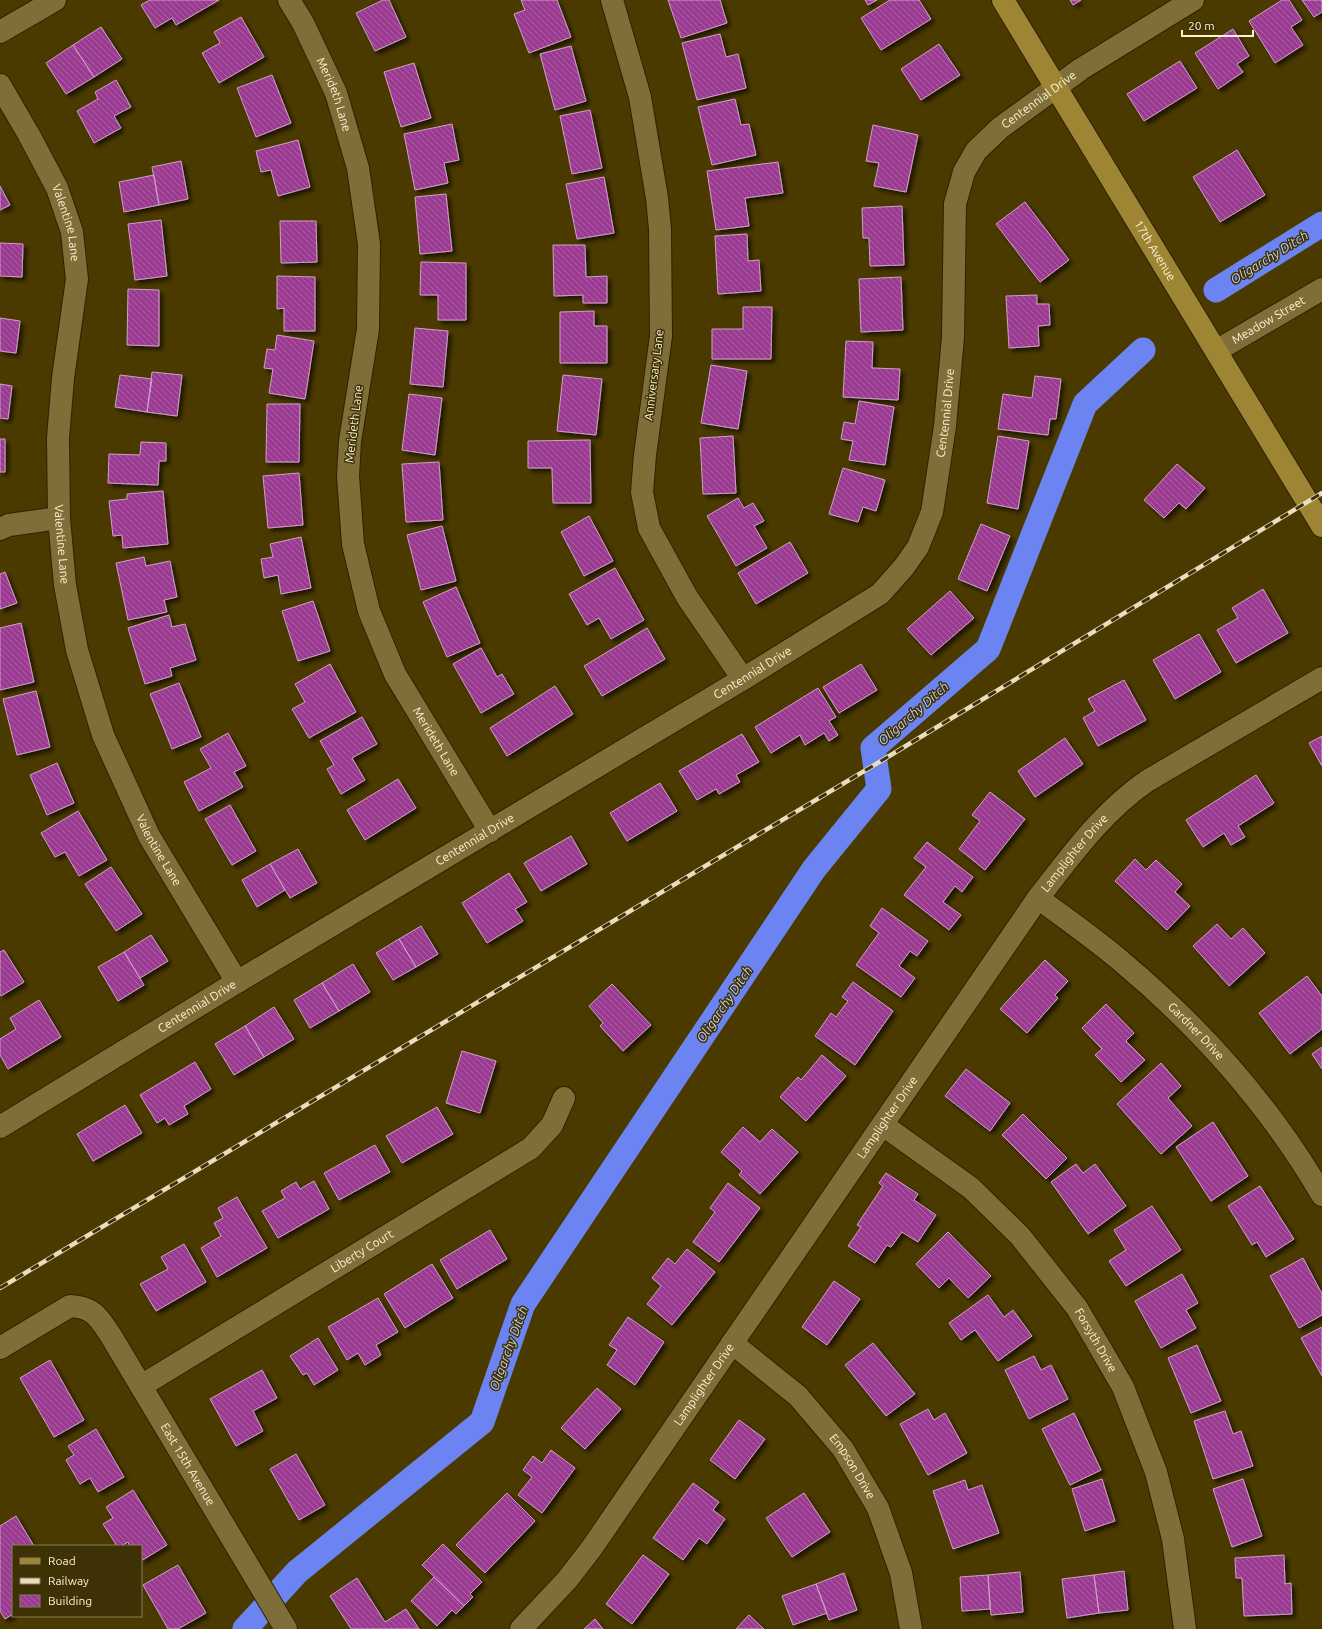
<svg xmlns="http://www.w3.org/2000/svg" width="1322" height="1629" viewBox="0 0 1322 1629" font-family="Ubuntu,sans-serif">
  <defs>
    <pattern id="building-back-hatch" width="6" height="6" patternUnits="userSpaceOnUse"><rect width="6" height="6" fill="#9a3a91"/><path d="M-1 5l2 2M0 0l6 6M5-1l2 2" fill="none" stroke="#ae61a5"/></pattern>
    <filter id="shadow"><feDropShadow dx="3.5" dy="3.5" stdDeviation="2" flood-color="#0009"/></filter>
  </defs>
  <rect width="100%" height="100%" fill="#4b3a00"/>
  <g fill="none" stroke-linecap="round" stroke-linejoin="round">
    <path stroke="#6c84f1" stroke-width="25" d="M1216,290L1322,224
      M245,1629L297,1572L482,1422L523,1304L814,869L879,789L873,748L988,649L1085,404L1143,350"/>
  </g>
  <path fill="url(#building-back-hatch)" stroke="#cea0c7" filter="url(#shadow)" d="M150,0H219L176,25L172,18L155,28L141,5Z
    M383,0H389L406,37L375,51L356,13Z
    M521,0H557L571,37L529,53L514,14L525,10Z
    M668,0H720L727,23L681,38Z
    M865,0H877L868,5Z
    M890,0H919L931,19L881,50L861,18Z
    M1070,0H1081L1073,5Z
    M1282,0H1289L1302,20L1291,27L1303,45L1275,63L1249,21Z
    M1302,0H1322V12L1314,17Z
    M241,17L264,57L219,83L202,53L220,43L214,32Z
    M101,27L122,59L94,77L73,45Z
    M1233,29L1249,56L1237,64L1243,72L1218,89L1195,53Z
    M720,34L726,57L738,54L746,88L697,100L682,43Z
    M939,44L960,75L921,100L901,69Z
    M73,45L94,77L66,94L46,63Z
    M571,46L586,101L555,110L540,54Z
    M1180,61L1197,88L1144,121L1127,94Z
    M414,63L431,118L401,127L384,72Z
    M272,75L291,123L256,137L237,88Z
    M116,80L131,107L114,116L121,128L94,143L77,111L98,99L95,92Z
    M735,99L741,125L749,124L756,155L712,165L698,107Z
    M590,110L602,168L572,174L560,116Z
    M452,124L459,160L444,163L448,183L415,190L404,134Z
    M873,125L918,135L906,192L874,186L879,163L866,161Z
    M298,140L310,187L278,196L271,170L261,172L256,151Z
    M1237,150L1265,195L1220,222L1193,177Z
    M181,161L188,199L159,205L152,167Z
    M778,162L783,193L745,198L749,226L716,230L707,171Z
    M154,175L159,205L124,212L119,182Z
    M604,177L614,233L577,239L566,184Z
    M0,186L10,205L0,210Z
    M446,194L452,251L420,254L415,197Z
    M1025,202L1069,260L1040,282L996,224Z
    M902,206L904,265L870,266L869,238H863L862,208Z
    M161,220L167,276L135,280L128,224Z
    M280,221H316L317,262L281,263Z
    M747,234L748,261L759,260L761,291L718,294L715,236Z
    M0,243L23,244L22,277L0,276Z
    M553,245H585L586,277L607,276V303H583V295L554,296Z
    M421,262L466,263V320H438V295H420Z
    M277,276L315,277V331H284V308L277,309Z
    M901,277L903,330L861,332L859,279Z
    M128,289L159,290V346L127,345Z
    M1037,295V304H1049L1050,325L1038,326L1039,346L1009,348L1006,296Z
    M743,307H772L771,359H712V329H743Z
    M594,311V326H607V363H560V312Z
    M0,318L20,321L16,353L0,351Z
    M415,328L448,331L443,387L410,384Z
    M277,335L314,341L305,399L269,393L273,369L264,368L267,349L275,350Z
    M846,341L873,342L872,368L900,369L898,400L843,397Z
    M711,365L747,371L738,429L701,423Z
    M152,372L182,375L177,416L147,412Z
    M120,375L152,379L147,412L115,407Z
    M563,375L602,379L596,435L557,431Z
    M1035,376L1061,379L1056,419H1050L1048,435L998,429L1003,394L1032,398Z
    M0,384L12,386L8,419L0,418Z
    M409,394L442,398L435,455L402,450Z
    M859,401L894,407L885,465L849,460L853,441L841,439L844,422L855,424Z
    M267,404H300L299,462H266Z
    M733,436L736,493L703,494L700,438Z
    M998,436L1029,441L1018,509L987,503Z
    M0,439H5V472H0Z
    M590,440L591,503H553L552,468H528V441Z
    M141,442L166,443V461H159L158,485L108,483L109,454L140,455Z
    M439,462L443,520L406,522L402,464Z
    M1177,464L1205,488L1186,509L1179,503L1164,518L1144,500Z
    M843,468L885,480L876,511L863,507L858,522L829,514Z
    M299,473L303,525L268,528L263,476Z
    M163,491L168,544L123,548L122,535L113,536L109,501L127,499V494Z
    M738,498L744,508L753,503L764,521L754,526L767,548L736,566L707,516Z
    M589,516L613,561L584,576L561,532Z
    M981,524L1010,536L987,591L958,579Z
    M442,526L456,581L421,590L407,535Z
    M301,537L311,588L281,594L278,575L264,578L261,559L273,557L270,544Z
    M790,542L808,573L756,604L738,573Z
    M144,557L146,566L170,561L177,597L164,600L167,612L128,620L116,563Z
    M615,568L644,620L611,639L599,618L587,625L569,594Z
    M5,572L17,603L0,609V574Z
    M456,587L480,643L447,657L423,602Z
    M1263,589L1288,633L1236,663L1217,630L1238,618L1232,608Z
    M950,591L974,618L931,655L907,629Z
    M313,601L330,651L298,661L282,611Z
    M169,615L172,627L185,624L196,660L170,668L172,676L145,684L128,628Z
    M21,623L34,682L0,690V628Z
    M647,628L665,659L602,696L584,666Z
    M1199,634L1221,672L1175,699L1153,660Z
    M481,648L497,677L502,674L514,694L481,713L453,664Z
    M330,664L356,712L309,738L292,709L305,702L295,684Z
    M861,664L877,690L839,713L823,687Z
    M1124,680L1146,720L1098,746L1083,718L1095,711L1088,699Z
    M179,683L201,737L172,749L150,694Z
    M555,686L573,714L507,756L490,728Z
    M818,688L836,717L829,721L838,735L829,741L824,733L805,745L800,735L771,753L755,727Z
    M36,691L50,747L17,755L3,699Z
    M362,717L377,744L352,758L365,780L341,794L327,769L334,765L320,741Z
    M228,733L246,766L234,772L243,787L199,811L184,782L211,768L200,749Z
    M742,734L759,762L736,775L740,782L719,794L716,789L697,800L679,771Z
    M1322,736V766L1309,743Z
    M1065,738L1083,764L1035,797L1018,771Z
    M57,763L74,803L47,815L30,775Z
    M1256,775L1274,803L1238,826L1245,837L1231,845L1224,833L1203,847L1186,820Z
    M398,779L416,808L365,840L347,810Z
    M660,783L677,811L627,841L610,813Z
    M990,792L1025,819L985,870L959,849L980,821L972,815Z
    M230,805L256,851L232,865L205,819Z
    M78,811L107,860L79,876L65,852L55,857L41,833Z
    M571,836L587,864L541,891L524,863Z
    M927,842L973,877L962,892L955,886L943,902L961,915L949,930L904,895L926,867L914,858Z
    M298,849L317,883L290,898L270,864Z
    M1135,859L1146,870L1156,860L1182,884L1175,892L1190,906L1167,930L1115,881Z
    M270,864L285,890L257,907L242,880Z
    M111,867L142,914L116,931L85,884Z
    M509,873L527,902L515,909L523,921L487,943L462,903Z
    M882,908L928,941L917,956L910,951L899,966L915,978L901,997L856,965L879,933L870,926Z
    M1217,924L1231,939L1243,928L1265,953L1229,986L1193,946Z
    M421,926L438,954L416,967L399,939Z
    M151,935L168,961L140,978L124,952Z
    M399,939L416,967L393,980L376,953Z
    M4,950L24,982L1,996L0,994V952Z
    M124,952L144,985L118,1001L98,967Z
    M1045,960L1068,981L1055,995L1058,998L1027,1033L1000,1009Z
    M353,964L370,992L339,1011L322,983Z
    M1307,976L1322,996V1029L1290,1054L1259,1013Z
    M853,982L893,1011L855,1065L815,1036L831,1013L836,1017L848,1001L842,997Z
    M322,983L339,1011L310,1028L294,1000Z
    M612,984L651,1025L623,1051L600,1026L603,1023L589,1006Z
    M39,1000L61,1037L8,1069L0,1055V1039L16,1029L10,1018Z
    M1106,1004L1134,1033L1126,1041L1145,1060L1121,1082L1095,1055L1102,1049L1082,1028Z
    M274,1007L294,1039L264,1057L245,1026Z
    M245,1026L264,1057L234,1075L215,1044Z
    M1322,1047V1069L1312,1054Z
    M462,1051L496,1061L480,1113L446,1103Z
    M822,1055L846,1076L806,1121L780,1097L798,1077L801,1080Z
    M195,1062L211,1089L184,1106L188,1114L169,1125L165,1118L157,1123L140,1095Z
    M1161,1063L1181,1086L1168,1098L1192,1126L1161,1154L1117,1104Z
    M966,1069L1010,1103L990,1131L945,1096Z
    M125,1105L142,1133L93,1161L77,1134Z
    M437,1107L453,1134L402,1163L386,1136Z
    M1023,1114L1067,1158L1046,1179L1002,1135Z
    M1213,1122L1248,1176L1211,1201L1176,1147Z
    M743,1127L760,1142L772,1129L798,1152L760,1194L739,1175L742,1171L721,1152Z
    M375,1145L390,1172L339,1200L324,1173Z
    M1076,1164L1083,1173L1095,1164L1126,1206L1088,1234L1051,1182Z
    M886,1173L918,1194L914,1200L936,1215L918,1242L902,1232L891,1247L887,1245L875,1263L848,1246L861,1227L857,1225L883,1186L879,1183Z
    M314,1181L329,1209L278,1238L262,1211L285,1198L281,1191L296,1182L300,1189Z
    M728,1183L760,1208L719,1262L693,1242L715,1212L710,1208Z
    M1260,1186L1294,1239L1266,1257L1257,1242L1252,1245L1228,1206Z
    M237,1197L267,1248L217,1277L201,1248L221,1236L214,1223L223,1218L218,1208Z
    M1152,1206L1181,1250L1126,1286L1109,1261L1126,1250L1114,1230Z
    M490,1230L507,1259L457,1289L440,1260Z
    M948,1232L991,1276L968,1298L949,1278L939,1288L916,1264Z
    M184,1244L206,1282L156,1311L140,1284L168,1269L161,1257Z
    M687,1249L715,1272L672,1325L647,1304L661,1286L652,1278L668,1258L675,1264Z
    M1303,1258L1322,1294V1315L1299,1328L1270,1276Z
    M432,1264L453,1298L405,1328L384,1294Z
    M1182,1274L1198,1303L1186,1310L1196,1328L1161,1348L1135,1301Z
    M834,1281L860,1299L827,1345L802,1327Z
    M988,1295L1004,1317L1013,1310L1032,1336L998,1361L975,1330L961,1340L949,1323Z
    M378,1298L398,1332L376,1345L381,1355L365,1365L358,1353L347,1360L328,1327Z
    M628,1317L664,1342L635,1385L607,1365L617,1350L609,1345Z
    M1322,1327V1376L1301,1338Z
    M318,1338L338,1370L314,1385L307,1373L303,1375L290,1356Z
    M873,1343L915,1394L886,1416L845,1365Z
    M1197,1345L1221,1401L1191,1413L1168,1358Z
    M1034,1356L1041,1370L1051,1365L1068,1399L1029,1419L1005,1370Z
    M50,1360L84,1420L54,1437L20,1378Z
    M262,1370L277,1398L253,1411L263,1431L236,1446L210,1399Z
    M597,1388L621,1409L585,1449L561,1428Z
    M928,1409L934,1420L945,1413L967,1453L928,1475L900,1424Z
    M1225,1411L1233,1434L1241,1431L1253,1466L1213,1479L1194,1421Z
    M1074,1413L1101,1470L1070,1485L1042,1429Z
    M739,1420L765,1439L735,1479L710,1460Z
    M96,1429L124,1477L98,1492L90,1478L80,1484L66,1460L74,1455L68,1446Z
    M551,1450L575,1468L542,1513L518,1495L532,1477L523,1470L533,1456L542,1463Z
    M296,1454L325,1505L299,1520L270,1469Z
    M1102,1479L1115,1521L1085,1531L1072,1489Z
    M1243,1479L1262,1536L1232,1547L1213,1489Z
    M965,1480L968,1490L982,1485L999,1533L953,1549L933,1491Z
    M693,1483L719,1502L713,1510L725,1519L707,1544L699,1538L683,1560L653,1538Z
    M133,1490L167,1545L141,1561V1546H130L128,1542L121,1546H117L103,1524L113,1518L106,1507Z
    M507,1493L535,1521L485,1573L456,1545Z
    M804,1493L830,1532L792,1557L766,1518Z
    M16,1516L34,1546H13V1614L5,1619L0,1611V1526Z
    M443,1544L482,1582L470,1594L473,1597L464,1606L422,1565Z
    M643,1555L669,1574L632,1624L606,1604Z
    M1284,1555L1285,1584L1291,1583L1292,1614L1244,1616L1242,1578H1236L1235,1558Z
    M178,1565L206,1613L178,1629H168L143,1585Z
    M1124,1571L1128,1610L1099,1613L1094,1575Z
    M1020,1572L1023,1612L991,1615L988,1575Z
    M844,1573L857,1610L829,1620L816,1584Z
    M988,1575L990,1609L962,1611L960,1577Z
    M1094,1575L1099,1613L1067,1618L1062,1579Z
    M434,1577L464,1606L456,1614L452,1610L437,1626L411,1601Z
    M357,1578L385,1622L406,1609L419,1629H351L330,1596Z
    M816,1584L827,1613L793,1625L782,1596Z
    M749,1615L764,1629H736Z
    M595,1619L603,1629H584Z"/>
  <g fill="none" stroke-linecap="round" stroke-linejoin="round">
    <g stroke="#2b2206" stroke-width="24">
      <g id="minor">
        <path id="s1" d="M289,0L303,23L336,93L358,168L369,244L368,329L350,441L348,476L353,544L369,611L395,674L490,831"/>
        <path d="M612,0L640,97L657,198L660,229L661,336L645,455L642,492L649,528L687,597L743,679"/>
        <path d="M0,32L55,0"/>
        <path id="s2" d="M0,85L29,135L57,188L72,232L77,279L63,378L58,438L59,518L65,585L77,650L103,735L149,836L237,982"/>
        <path id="s3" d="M1216,351L1322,289"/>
        <path d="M0,529L9,525L59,518"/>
        <path id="s4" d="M1038,898C1066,919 1095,939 1122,962C1201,1028 1270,1106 1322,1195"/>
        <path id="s5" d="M883,1125L971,1188L1020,1236L1077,1308L1123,1387L1156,1472L1173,1539L1185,1629"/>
        <path id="s6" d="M0,1127L237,982L743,679L880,594L904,567L918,547L932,512L945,426L953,337L955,204L964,172L976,151L1000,128L1081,69L1193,0"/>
        <path id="s7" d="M732,1343L798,1396L843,1449L878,1508L901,1573L911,1629"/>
        <path id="s8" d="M0,1348L70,1306C94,1307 99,1318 111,1336L286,1629"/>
        <path id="s9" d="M141,1386L531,1148L552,1125L564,1098"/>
        <path id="s10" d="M521,1629L567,1580L591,1549L1038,898C1071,856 1102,812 1147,781L1322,678"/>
      </g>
    </g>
    <g stroke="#2b2206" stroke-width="24">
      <g id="major">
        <path id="s11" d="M1003,0L1322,526"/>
      </g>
    </g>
    <use href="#minor" stroke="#806e39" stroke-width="22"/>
    <use href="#major" stroke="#9e8534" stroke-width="22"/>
    <g stroke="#e8debf" stroke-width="4.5">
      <path id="rail" d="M0,1288L886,758L1322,493"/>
    </g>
    <use href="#rail" stroke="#3d3105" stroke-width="3" stroke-dasharray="9" stroke-linecap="butt"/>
  </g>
  <g text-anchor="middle" stroke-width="3" stroke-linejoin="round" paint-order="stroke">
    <g font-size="12" fill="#fbf2d6" stroke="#3d3105">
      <text dy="4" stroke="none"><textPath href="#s1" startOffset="105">Merideth Lane</textPath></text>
      <text dy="4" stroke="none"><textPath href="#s6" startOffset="1575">Centennial Drive</textPath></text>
      <text dy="4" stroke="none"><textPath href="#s2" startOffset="154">Valentine Lane</textPath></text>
      <text dy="4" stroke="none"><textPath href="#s11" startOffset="293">17th Avenue</textPath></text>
      <text dy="4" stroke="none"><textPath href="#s3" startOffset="61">Meadow Street</textPath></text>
      <text transform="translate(654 375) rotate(-83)" y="4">Anniversary Lane</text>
      <text dy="4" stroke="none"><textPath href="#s6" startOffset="1227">Centennial Drive</textPath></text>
      <text transform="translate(354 424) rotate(-83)" y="4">Merideth Lane</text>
      <text dy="4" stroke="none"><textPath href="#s2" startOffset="478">Valentine Lane</textPath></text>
      <text dy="4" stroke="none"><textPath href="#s6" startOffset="879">Centennial Drive</textPath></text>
      <text dy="4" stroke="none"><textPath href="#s1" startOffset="777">Merideth Lane</textPath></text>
      <text dy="4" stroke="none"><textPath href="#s6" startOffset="555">Centennial Drive</textPath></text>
      <text dy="4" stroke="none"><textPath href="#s2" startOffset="802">Valentine Lane</textPath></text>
      <text dy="4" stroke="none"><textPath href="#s10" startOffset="954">Lamplighter Drive</textPath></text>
      <text dy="4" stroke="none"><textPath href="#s6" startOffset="231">Centennial Drive</textPath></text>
      <text dy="4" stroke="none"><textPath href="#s4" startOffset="207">Gardner Drive</textPath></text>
      <text dy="4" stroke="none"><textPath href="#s10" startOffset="630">Lamplighter Drive</textPath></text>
      <text dy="4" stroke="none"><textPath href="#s9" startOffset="259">Liberty Court</textPath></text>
      <text dy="4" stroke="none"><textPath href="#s5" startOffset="306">Forsyth Drive</textPath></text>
      <text dy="4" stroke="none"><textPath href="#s10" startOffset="306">Lamplighter Drive</textPath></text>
      <text dy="4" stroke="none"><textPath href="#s8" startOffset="285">East 15th Avenue</textPath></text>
      <text dy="4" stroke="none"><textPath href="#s7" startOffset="174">Empson Drive</textPath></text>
    </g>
    <g font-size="13" font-style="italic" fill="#c9d2ed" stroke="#3d3105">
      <text transform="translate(1269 257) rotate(-32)" y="5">Oligarchy Ditch</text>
      <text transform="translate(913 713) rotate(-41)" y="5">Oligarchy Ditch</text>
      <text transform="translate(724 1004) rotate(-56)" y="5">Oligarchy Ditch</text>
      <text transform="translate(508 1348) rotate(-70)" y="5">Oligarchy Ditch</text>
    </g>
  </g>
  <rect x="12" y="1545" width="130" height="72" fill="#3d3105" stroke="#897e59"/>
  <rect x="20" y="1558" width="20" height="6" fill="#9e8534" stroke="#897e59"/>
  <text x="48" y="1565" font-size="12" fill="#fbf2d6">Road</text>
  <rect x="20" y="1578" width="20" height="6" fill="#e8debf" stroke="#897e59"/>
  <text x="48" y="1585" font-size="12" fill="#fbf2d6">Railway</text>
  <rect x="20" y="1595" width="20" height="12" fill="url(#building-back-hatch)" stroke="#897e59"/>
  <text x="48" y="1605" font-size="12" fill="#fbf2d6">Building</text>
  <path d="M1182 30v6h71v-6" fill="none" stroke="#fbf2d6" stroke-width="2"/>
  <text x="1188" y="30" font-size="12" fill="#fbf2d6" stroke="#3d3105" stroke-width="3" paint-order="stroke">20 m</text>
</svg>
